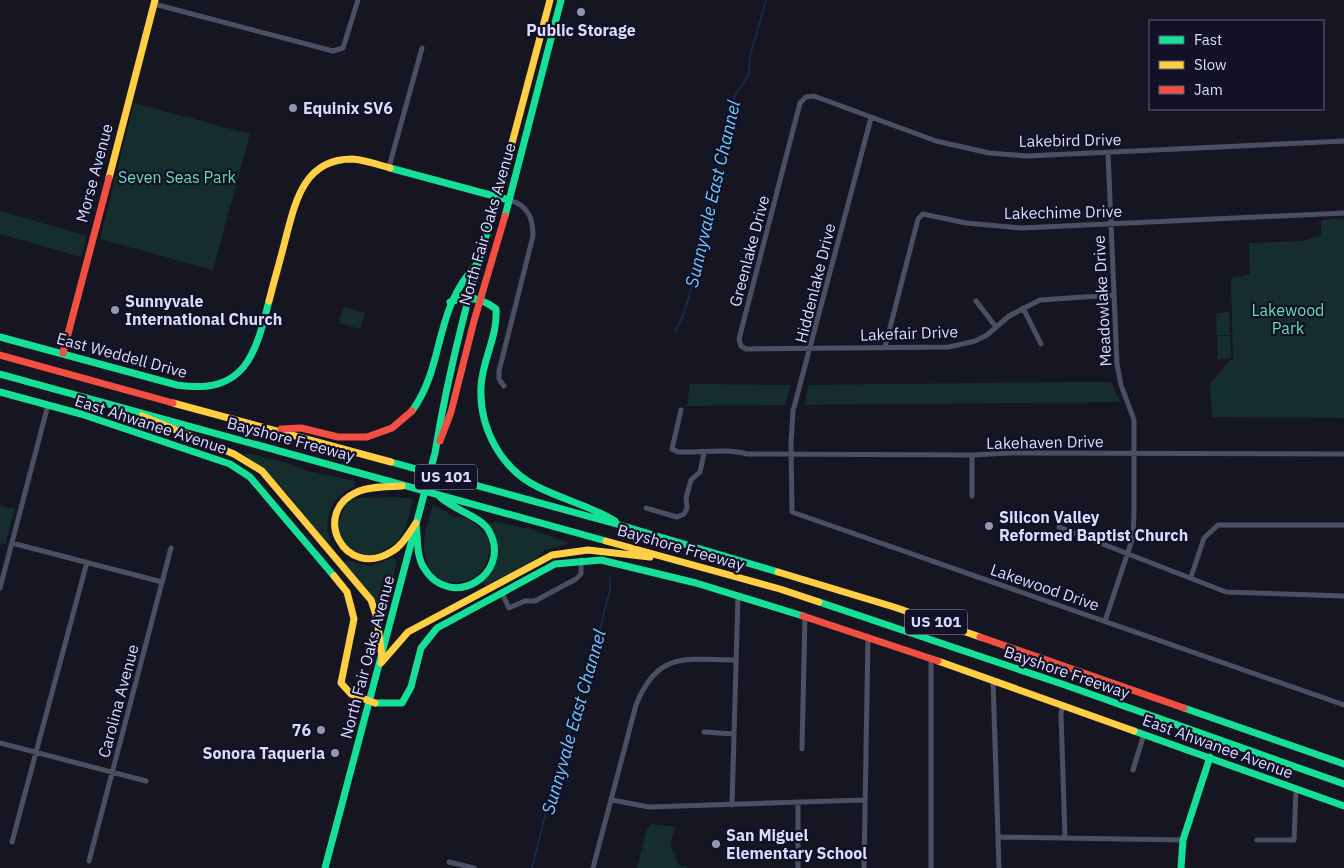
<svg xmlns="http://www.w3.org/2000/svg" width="1344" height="868" viewBox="0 0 1344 868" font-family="'IBM Plex Sans',sans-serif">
  <rect width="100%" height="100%" fill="#161622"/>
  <path fill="#152d2c" d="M134,103L250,134L213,270L100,239Z
    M0,211L87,236L81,257L0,234Z
    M1344,218V418L1212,417L1210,384L1230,360H1233L1231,278L1250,274L1249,243L1301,241L1321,236V220Z
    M343,307L365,313L360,329L339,323Z
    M1229,312L1230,335H1217L1216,313Z
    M1230,336L1231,358L1218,359L1217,336Z
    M1064,382H1111L1120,402L804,405L809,385Z
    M690,384L791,385L785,405L687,406Z
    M247,453L288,463L307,471L354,481L355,486C333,495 322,517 330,540L325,544L287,493L245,455Z
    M396,497L413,499C405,534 404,545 367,557L347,549L337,527L346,504L356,498Z
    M0,505L15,509L5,544L0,543Z
    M433,505C441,508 445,512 452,516C455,518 459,516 463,517C471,520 479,527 484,533C490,540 491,550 488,558C480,588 436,592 426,561C421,543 427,522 433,505Z
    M496,522L533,530L570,543L544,550L534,560L485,586L484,581L496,562L489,524Z
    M393,558L397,561L384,614H378L343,564L346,560L370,566Z
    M652,824L675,827C675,833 671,837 671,844C672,852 677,857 678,865L686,866V868H637L647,828Z"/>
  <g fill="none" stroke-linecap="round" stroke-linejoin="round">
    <path stroke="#122c47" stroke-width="2" d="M675,332L685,311L712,211L715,182L733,123V99L749,74L750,56L766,0
      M532,868L546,812L558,780L577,702L601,625L610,589V576"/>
    <path stroke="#4c4e63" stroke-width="5" d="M154,4L333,51L343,48L358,0
      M871,118L793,411L791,443L792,512L1344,705
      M389,167L422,48
      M1114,295L1040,300L1009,316L987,335L975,341L949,347L746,349L741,346L739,339L800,103L806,97L814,96L936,141L989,153L1027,156L1344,141
      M976,301L996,327
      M1023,308L1041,344
      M885,347L918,219L923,214L966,223L1022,228L1344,213
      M504,386L499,379V371L533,236C533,218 528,205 509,200
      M681,410L672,449L678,452C701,453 725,448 747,454L972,455L1010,453L1344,454
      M972,496V455
      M646,508L677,517L684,514L687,508L686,498L691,480L700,472L704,453
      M1059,527L1226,592L1344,596
      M12,543L162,582
      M1191,577L1204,538L1218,525H1344
      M0,588L48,405
      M502,593L509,608L525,601H535L576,579L581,574V560
      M1105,621L1133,537L1134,512V420L1121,385L1117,364L1108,152
      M931,658V868
      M993,680L999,868
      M1063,705L1061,714L1065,837
      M704,732L734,734
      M0,743L146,781
      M802,749L805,615
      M1133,770L1144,734
      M612,800L649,807L865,800
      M732,805L738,595
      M998,837L1183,840
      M1257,840H1294L1296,789
      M12,842L87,562
      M89,861L171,548
      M449,862L474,868
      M593,868L636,705C658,650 686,660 736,660
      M798,868V802
      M864,868L868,636"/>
    <path stroke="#16e098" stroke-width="7" d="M390,168L509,200
      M505,216L561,0
      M450,302C466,295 482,298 496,309C498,337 482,360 481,387C479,428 501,469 538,487C564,500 591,506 615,521
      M0,337L177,385C245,395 255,356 269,301
      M0,374L606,541
      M0,392L81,414L230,464L250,477L334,576
      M412,411C446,364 432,312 477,264
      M391,462L620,525L778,572
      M416,523C418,537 416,556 424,568C451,612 513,574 489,531C481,516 453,510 439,496
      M819,602L1065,685L1344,784
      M375,703H402L411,687L421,648L437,628L555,564L601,560L696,583L803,616
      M1184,708L1344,764
      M1134,731L1344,806
      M325,868L435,453C449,365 473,278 499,192
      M1181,868L1183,840L1210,757"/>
    <path stroke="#ffcf43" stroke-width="7" d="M109,178L155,0
      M499,192L550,0
      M269,301C274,281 280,261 285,241C295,203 303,159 352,159C365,160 377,164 390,168
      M173,403L391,462
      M142,416L234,454L262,471L371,600L377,618L382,658
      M402,486C387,487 370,486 357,492C310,513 345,580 391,552C402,546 409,533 416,523
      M606,541L780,589L819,602
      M778,572L894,607L980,637
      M334,576L347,592L354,619L341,683L351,694L375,703
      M938,661L1134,731
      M381,663L408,632L552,555L588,550L650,557"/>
    <path stroke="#f24e42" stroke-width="7" d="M63,353L109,178
      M0,355L173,403
      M281,429L301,428L338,437H367L392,428L412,411
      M440,441L451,412L474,321L505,216
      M803,616L938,661
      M980,637L1184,708"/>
  </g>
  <g fill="#9596b0" stroke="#121127" stroke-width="2">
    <circle cx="581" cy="12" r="5"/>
    <circle cx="293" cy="108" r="5"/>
    <circle cx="115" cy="310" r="5"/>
    <circle cx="989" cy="526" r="5"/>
    <circle cx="321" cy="730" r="5"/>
    <circle cx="335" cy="753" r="5"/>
    <circle cx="716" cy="844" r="5"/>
  </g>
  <g text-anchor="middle" stroke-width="4.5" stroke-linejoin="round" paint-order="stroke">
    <g fill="#121127" stroke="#9e9ebd" stroke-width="1">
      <rect x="415" y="464.5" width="62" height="25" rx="4"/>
      <rect x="905" y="609.5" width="62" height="25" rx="4"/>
    </g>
    <g font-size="15" font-weight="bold" fill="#dadbfd">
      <text x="446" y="482">US 101</text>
      <text x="936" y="627">US 101</text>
    </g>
    <g font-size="16" font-weight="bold" fill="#dadbfd" stroke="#121127" text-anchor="start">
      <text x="581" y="36" text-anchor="middle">Public Storage</text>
      <text x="303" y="114">Equinix SV6</text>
      <text x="125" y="307">Sunnyvale<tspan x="125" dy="18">International Church</tspan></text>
      <text x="999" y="523">Silicon Valley<tspan x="999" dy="18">Reformed Baptist Church</tspan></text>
      <text x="311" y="736" text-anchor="end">76</text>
      <text x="325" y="759" text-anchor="end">Sonora Taqueria</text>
      <text x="726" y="841">San Miguel<tspan x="726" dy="18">Elementary School</tspan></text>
    </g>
    <g font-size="16" fill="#dadbfd" stroke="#121127">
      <text transform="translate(1070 140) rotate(-1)" y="6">Lakebird Drive</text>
      <text transform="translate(94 173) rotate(-75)" y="6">Morse Avenue</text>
      <text transform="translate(1063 212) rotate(-1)" y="6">Lakechime Drive</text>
      <text transform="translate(487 224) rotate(-74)" y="6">North Fair Oaks Avenue</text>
      <text transform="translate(749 251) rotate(-75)" y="6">Greenlake Drive</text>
      <text transform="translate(815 283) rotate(-76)" y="6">Hiddenlake Drive</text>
      <text transform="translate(1102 301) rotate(-93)" y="6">Meadowlake Drive</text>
      <text transform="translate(909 333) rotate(-2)" y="6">Lakefair Drive</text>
      <text transform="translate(122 355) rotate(15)" y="6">East Weddell Drive</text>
      <text transform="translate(151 424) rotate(18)" y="6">East Ahwanee Avenue</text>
      <text transform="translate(291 439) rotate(15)" y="6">Bayshore Freeway</text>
      <text transform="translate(1045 442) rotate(-1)" y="6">Lakehaven Drive</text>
      <text transform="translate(681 547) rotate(16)" y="6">Bayshore Freeway</text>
      <text transform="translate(1045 587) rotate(19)" y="6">Lakewood Drive</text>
      <text transform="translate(367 657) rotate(-75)" y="6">North Fair Oaks Avenue</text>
      <text transform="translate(1067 672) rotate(19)" y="6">Bayshore Freeway</text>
      <text transform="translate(118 701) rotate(-75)" y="6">Carolina Avenue</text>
      <text transform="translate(1218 746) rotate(20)" y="6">East Ahwanee Avenue</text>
    </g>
    <g font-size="16" fill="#69daaf" stroke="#121127">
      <text x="177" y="183">Seven Seas Park</text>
      <text x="1288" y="316">Lakewood<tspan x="1288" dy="18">Park</tspan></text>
    </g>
    <g font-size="18" font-style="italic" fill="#6ec9f7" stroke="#121127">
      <text transform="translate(713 194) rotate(-77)" y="6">Sunnyvale East Channel</text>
      <text transform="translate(574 722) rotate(-74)" y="6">Sunnyvale East Channel</text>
    </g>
  </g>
  <rect x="1149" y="20" width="175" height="90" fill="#121127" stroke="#62627d"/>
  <rect x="1159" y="36" width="25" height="8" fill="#16e098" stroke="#62627d"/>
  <text x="1194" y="45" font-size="15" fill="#dadbfd">Fast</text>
  <rect x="1159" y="61" width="25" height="8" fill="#ffcf43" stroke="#62627d"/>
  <text x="1194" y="70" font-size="15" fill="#dadbfd">Slow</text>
  <rect x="1159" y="86" width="25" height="8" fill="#f24e42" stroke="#62627d"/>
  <text x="1194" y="95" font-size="15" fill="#dadbfd">Jam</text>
</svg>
